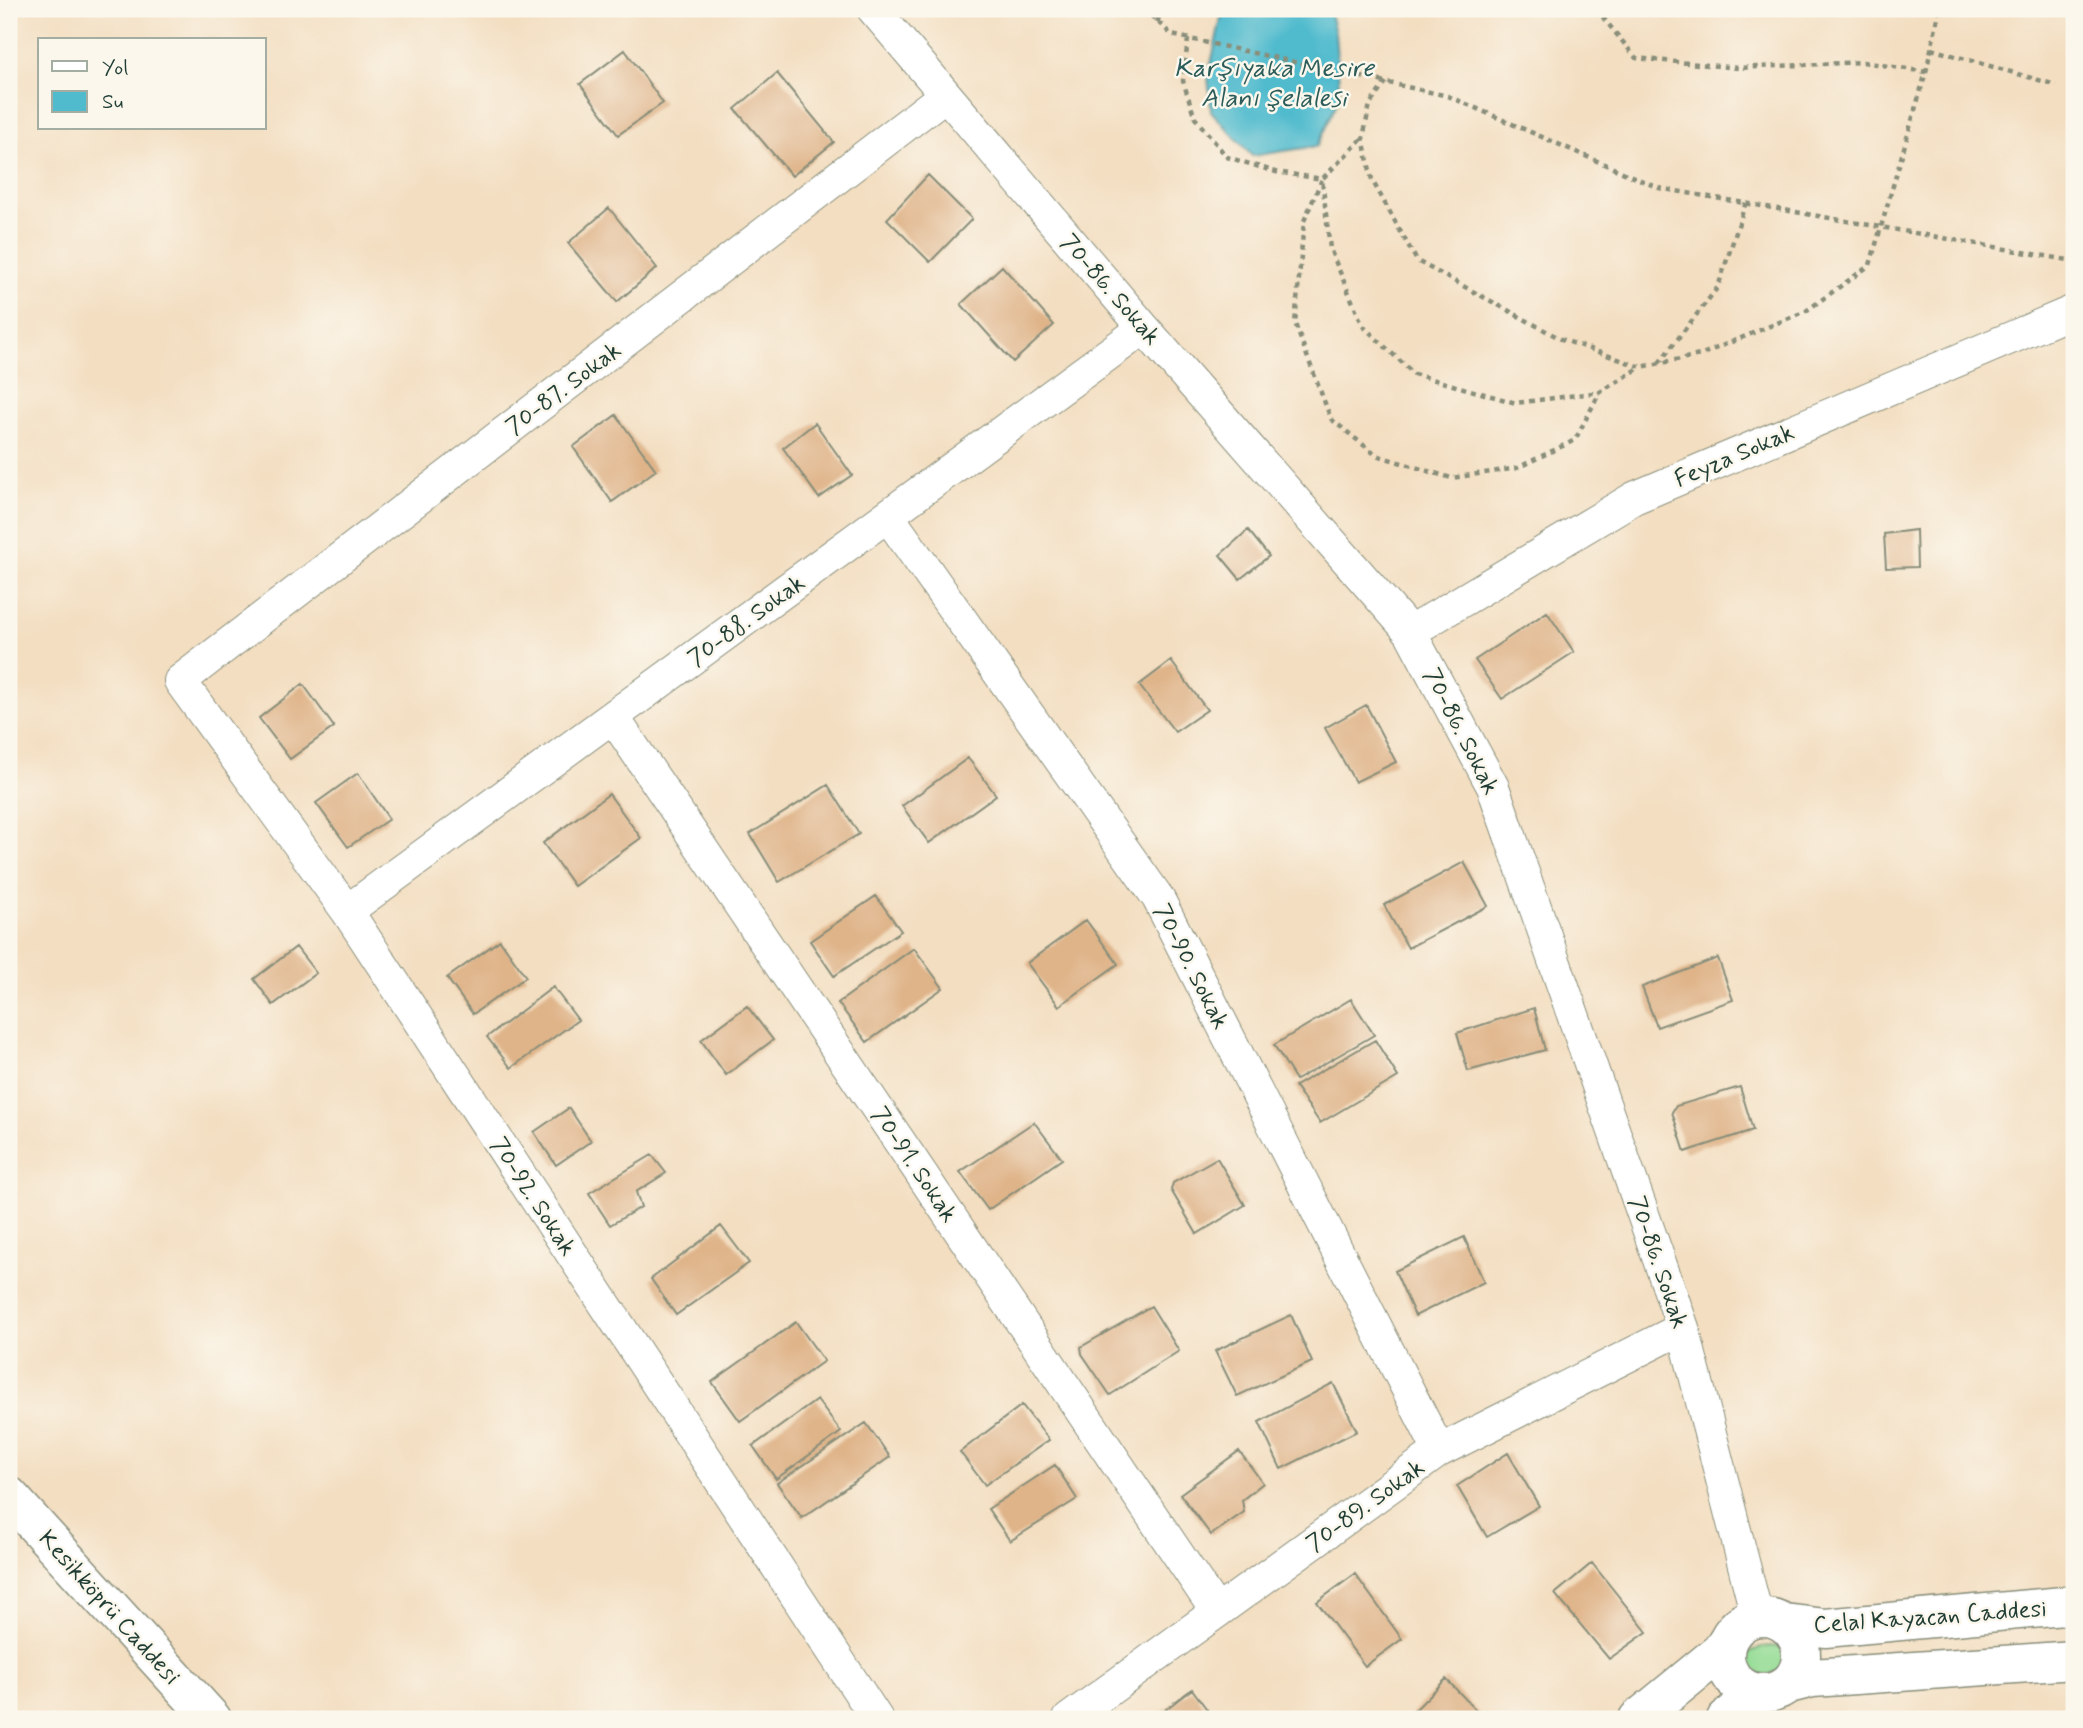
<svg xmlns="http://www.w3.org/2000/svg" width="2083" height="1728" viewBox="0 0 2083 1728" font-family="Mynerve,sans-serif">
  <rect width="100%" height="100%" fill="#fbf7ec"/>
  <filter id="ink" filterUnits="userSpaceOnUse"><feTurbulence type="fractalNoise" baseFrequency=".0143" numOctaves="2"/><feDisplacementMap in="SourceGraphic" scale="14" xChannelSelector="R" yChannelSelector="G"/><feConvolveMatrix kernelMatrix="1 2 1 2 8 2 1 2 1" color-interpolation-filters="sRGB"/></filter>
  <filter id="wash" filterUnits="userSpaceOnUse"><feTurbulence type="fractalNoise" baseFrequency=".00686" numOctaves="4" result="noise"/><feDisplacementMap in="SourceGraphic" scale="28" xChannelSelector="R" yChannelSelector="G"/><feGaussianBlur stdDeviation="1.57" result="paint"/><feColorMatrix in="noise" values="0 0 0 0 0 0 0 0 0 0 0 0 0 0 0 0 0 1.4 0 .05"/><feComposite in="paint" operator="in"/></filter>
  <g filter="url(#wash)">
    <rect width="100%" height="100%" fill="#f3dec1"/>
    <path fill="#97dd97" stroke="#5b8d66" stroke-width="2" d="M1769,1646L1785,1647L1789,1659C1779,1676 1759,1680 1742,1671L1750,1651Z"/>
    <path fill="#51bbce" stroke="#387c81" stroke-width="2" d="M1223,9H1329L1335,33L1340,96L1317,146L1252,156L1211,111L1208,77Z"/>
    <g id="blocks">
      <path fill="#dfb489" d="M625,50L663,103L618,135L580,84Z
        M777,73L834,142L792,176L735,109Z
        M928,175L972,219L930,262L887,219Z
        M609,208L657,268L617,302L568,243Z
        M1002,266L1054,325L1013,362L961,304Z
        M616,415L656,470L612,502L573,447Z
        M815,423L852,475L819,498L783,448Z
        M1248,530L1269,556L1240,579L1220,555Z
        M1916,530L1917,567L1886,568L1884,534Z
        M1547,612L1574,652L1502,699L1475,660Z
        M1171,661L1207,710L1175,732L1139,685Z
        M303,684L334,727L290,759L259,718Z
        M1366,705L1396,762L1355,782L1325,728Z
        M968,758L996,795L929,843L902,806Z
        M358,773L389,819L348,847L316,803Z
        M828,785L859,834L779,882L750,834Z
        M609,794L641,838L574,886L543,843Z
        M1464,862L1488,906L1408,948L1384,905Z
        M876,896L901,931L834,976L810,941Z
        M1086,920L1118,964L1059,1006L1027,963Z
        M500,940L526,977L473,1014L447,978Z
        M296,947L316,973L273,1005L254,979Z
        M914,948L943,988L867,1042L838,1003Z
        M1718,958L1733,1000L1657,1027L1642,987Z
        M553,987L578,1020L511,1068L487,1037Z
        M1351,999L1374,1035L1296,1080L1274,1045Z
        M747,1006L773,1040L726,1075L701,1040Z
        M1534,1008L1545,1050L1468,1071L1457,1033Z
        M1375,1040L1398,1077L1320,1123L1295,1086Z
        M1740,1087L1753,1130L1685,1152L1672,1112L1676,1106Z
        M569,1108L591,1141L556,1165L534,1132Z
        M1034,1122L1062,1159L988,1210L960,1172Z
        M652,1155L666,1173L636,1192L641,1207L610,1225L589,1193Z
        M1217,1158L1245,1205L1197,1234L1171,1190L1173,1183Z
        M721,1226L749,1263L676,1315L651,1279Z
        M1464,1237L1484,1282L1415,1316L1395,1271Z
        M1151,1306L1179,1351L1110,1395L1082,1354L1081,1347Z
        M1291,1315L1312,1362L1237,1396L1215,1351Z
        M796,1322L824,1361L740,1421L712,1382Z
        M1333,1383L1357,1431L1281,1469L1259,1422Z
        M817,1400L841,1432L776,1479L753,1446Z
        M1022,1405L1049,1440L985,1485L960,1452Z
        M866,1423L890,1457L802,1518L777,1483Z
        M1239,1451L1263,1483L1242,1500L1244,1512L1211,1535L1180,1494Z
        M1508,1453L1539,1506L1487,1537L1457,1486Z
        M1055,1465L1077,1499L1010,1541L988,1509Z
        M1592,1563L1647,1632L1609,1659L1555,1594Z
        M1355,1574L1402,1639L1365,1666L1317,1602Z
        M1446,1679L1485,1719H1418L1412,1713Z
        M1192,1689L1214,1719H1153Z"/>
    </g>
  </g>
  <g filter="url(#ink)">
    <use href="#blocks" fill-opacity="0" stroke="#898e7a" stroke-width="2"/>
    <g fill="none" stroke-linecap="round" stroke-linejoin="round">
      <g stroke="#898e7a" stroke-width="34">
        <path id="minor" d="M873,9L1144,328L1410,632L1493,787L1683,1328L1757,1616
          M888,516L1158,898L1439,1451
          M1410,632L1634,498L2074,311
          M613,717L1217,1612
          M347,911L1144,328
          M877,1719L347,911L180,681L945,95
          M1069,1719L1439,1451L1683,1328"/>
      </g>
      <g stroke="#898e7a" stroke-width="41">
        <path id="tertiary" d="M9,1496L212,1719
          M1725 1655a38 38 0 1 1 76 0a38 38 0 1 1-76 0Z
          M1785,1623L1825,1628L2074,1605
          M1788,1684L1812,1678L2074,1660
          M1638,1719L1721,1651L1727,1641
          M1726,1719L1760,1693"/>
      </g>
      <path stroke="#898e7a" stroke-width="4.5" stroke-dasharray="5 5" stroke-linecap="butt" d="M1144,9L1172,35L1448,96L1659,188L2074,261
        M1157,22L1163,9
        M1188,39L1183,81L1195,118L1227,157L1276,172L1322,179L1304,221L1295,324L1331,419L1376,455L1451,478L1517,468L1575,440L1600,392
        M1931,49L2056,85
        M1926,72L1940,9
        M1386,82L1370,104L1363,138L1372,180L1417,261L1561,339L1641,367L1700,355L1806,311L1870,265L1926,72L1863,62L1738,68L1636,58L1596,9
        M1362,139L1322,179L1330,249L1363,326L1414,374L1516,403L1600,392L1641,367
        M1659,363L1718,287L1746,202"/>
      <use href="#minor" stroke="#fff" stroke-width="32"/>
      <use href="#tertiary" stroke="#fff" stroke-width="38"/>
    </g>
  </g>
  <g text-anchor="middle" stroke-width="5" stroke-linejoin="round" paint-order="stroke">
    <g font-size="24" fill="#1f3d34" stroke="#fbf7ec">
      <text transform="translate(1111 289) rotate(49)" y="8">70-86. Sokak</text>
      <text transform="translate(563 388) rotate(-37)" y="8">70-87. Sokak</text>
      <text transform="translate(1734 455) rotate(-23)" y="8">Feyza Sokak</text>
      <text transform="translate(746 620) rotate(-36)" y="8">70-88. Sokak</text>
      <text transform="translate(1462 731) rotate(63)" y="8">70-86. Sokak</text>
      <text transform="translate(1192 966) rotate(63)" y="8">70-90. Sokak</text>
      <text transform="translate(915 1164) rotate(56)" y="8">70-91. Sokak</text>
      <text transform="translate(534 1196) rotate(57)" y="8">70-92. Sokak</text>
      <text transform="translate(1659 1262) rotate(71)" y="8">70-86. Sokak</text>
      <text transform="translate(1365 1505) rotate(-36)" y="8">70-89. Sokak</text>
      <text transform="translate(110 1607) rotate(48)" y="8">Kesikköprü Caddesi</text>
      <text transform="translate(1930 1616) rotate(-4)" y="8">Celal Kayacan Caddesi</text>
    </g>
    <g font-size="26" font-style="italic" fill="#2c5c5a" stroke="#fbf7ec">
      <text x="1274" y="76">Karşıyaka Mesire<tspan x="1274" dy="30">Alanı Şelalesi</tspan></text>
    </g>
  </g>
  <rect width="2083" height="1728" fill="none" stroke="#fbf7ec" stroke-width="35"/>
  <rect x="38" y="38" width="228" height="91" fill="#fbf7ec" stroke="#a3ada2" stroke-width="2"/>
  <rect x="52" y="61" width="35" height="10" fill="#ffffff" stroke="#a3ada2" stroke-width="2"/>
  <text x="102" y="74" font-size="21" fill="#1f3d34">Yol</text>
  <rect x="52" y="91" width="35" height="21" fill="#51bbce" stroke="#a3ada2" stroke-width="2"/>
  <text x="102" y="108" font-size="21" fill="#1f3d34">Su</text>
</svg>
